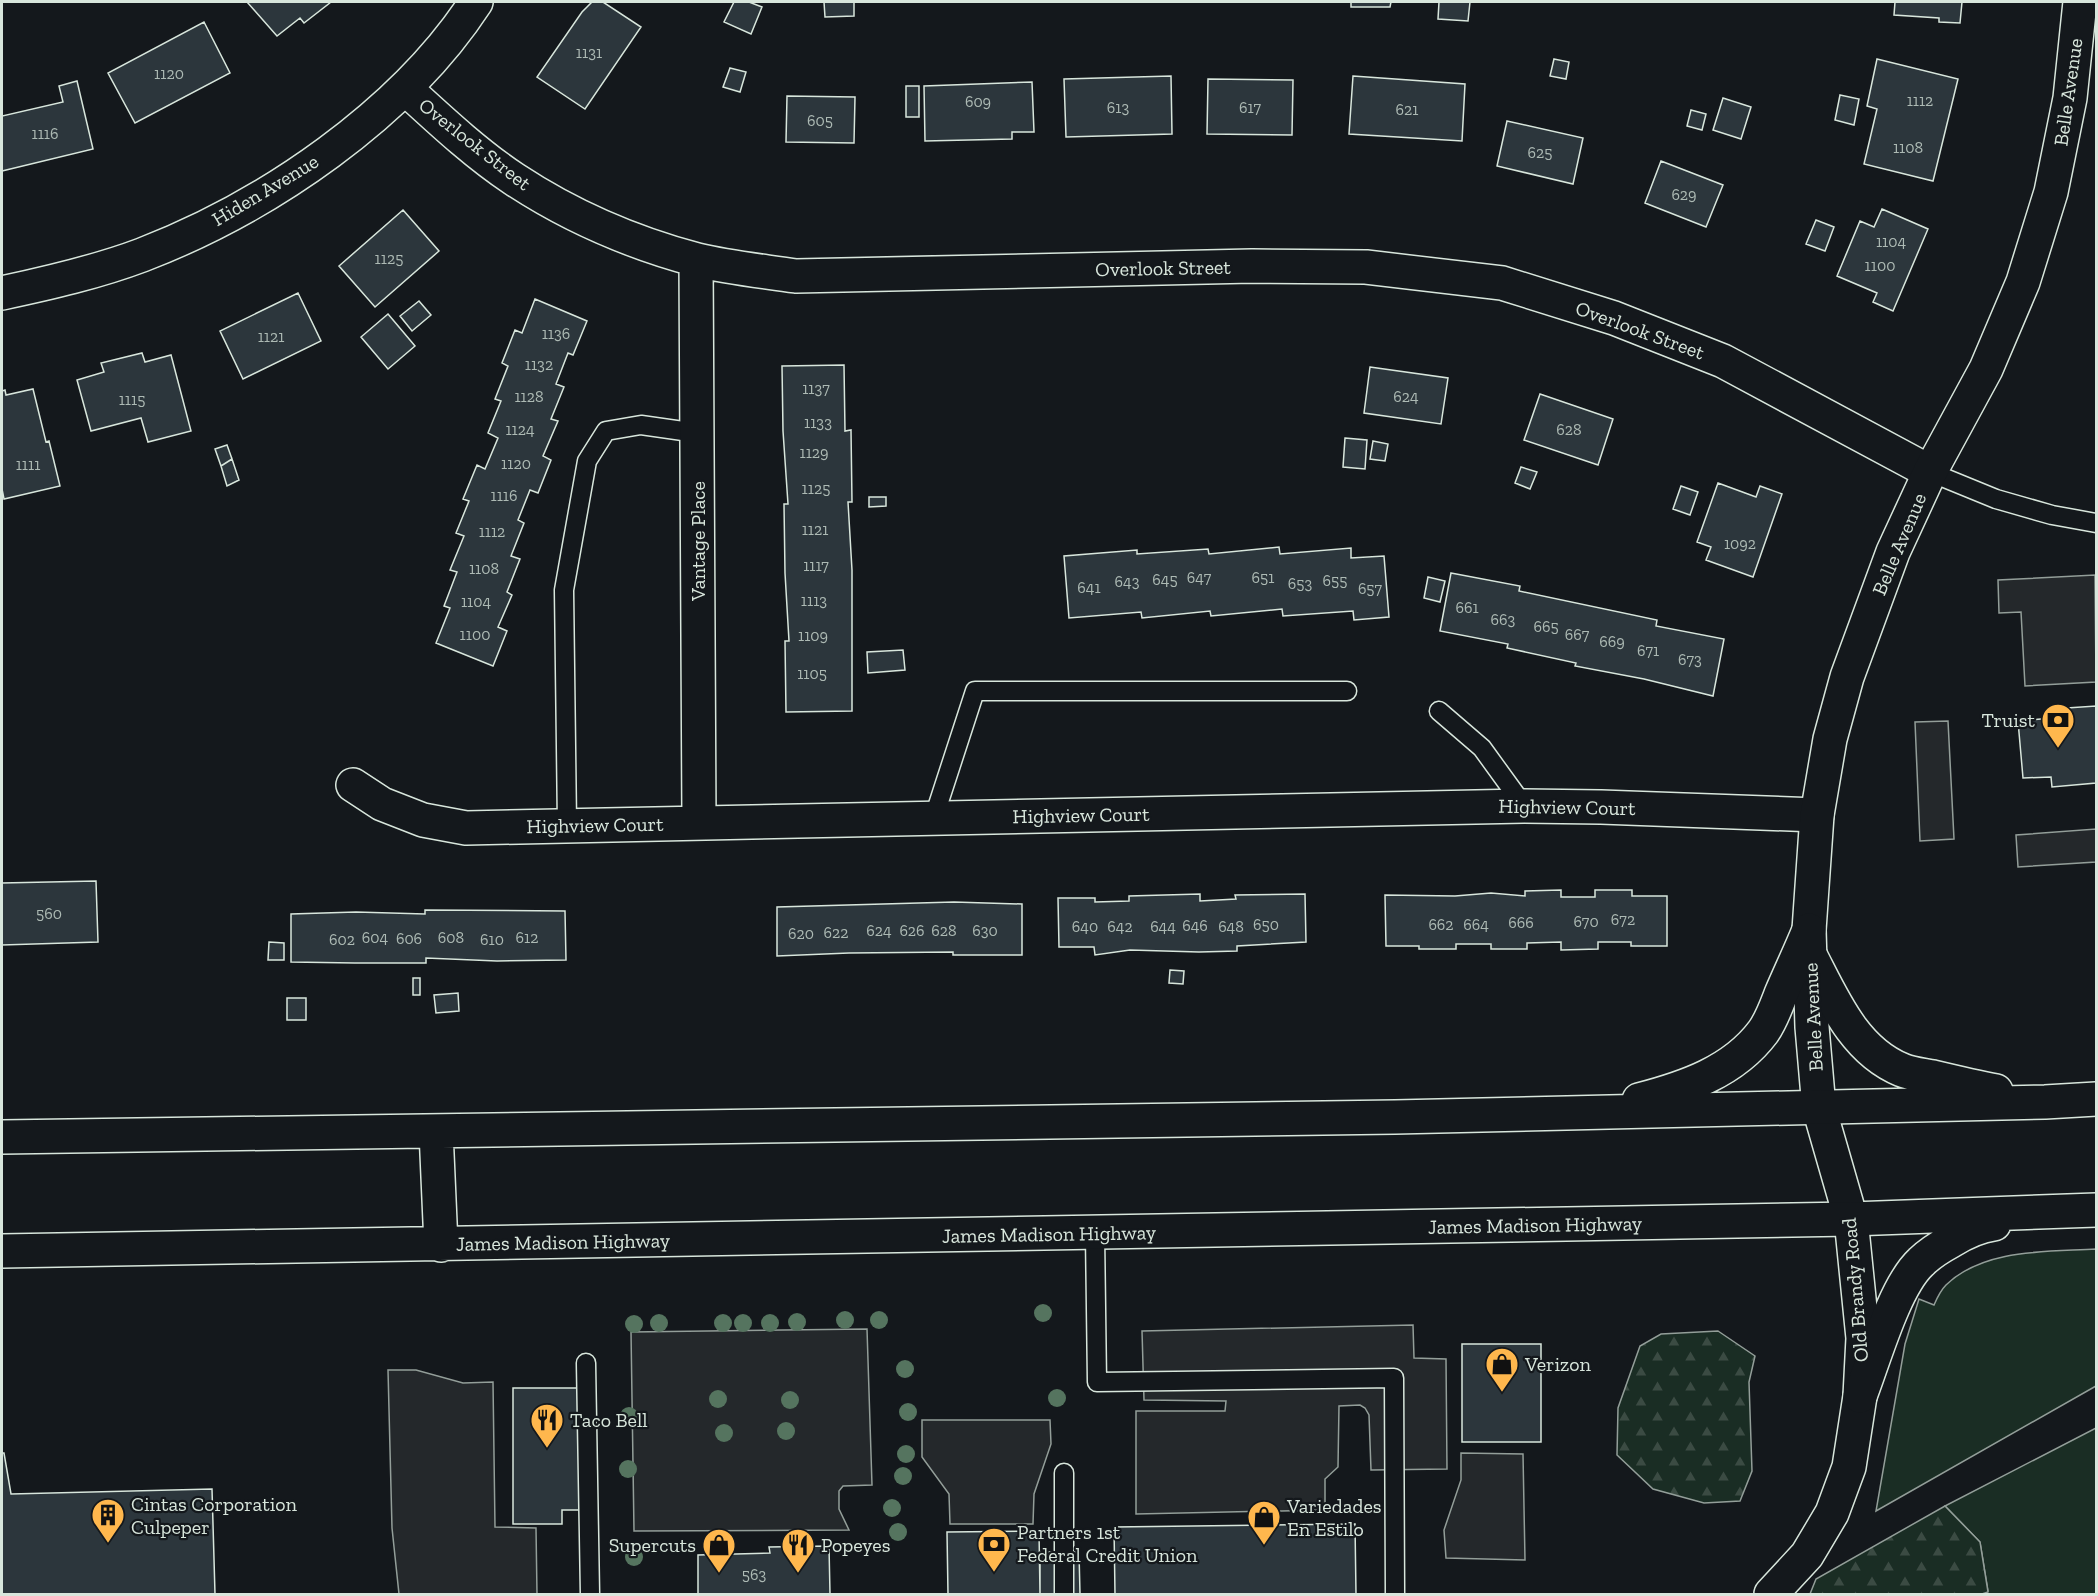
<svg xmlns="http://www.w3.org/2000/svg" width="2098" height="1596" viewBox="0 0 2098 1596" font-family="'Zilla Slab',serif">
  <defs>
    <pattern id="forest-firs" width="22" height="20" patternUnits="userSpaceOnUse" patternTransform="scale(1.5)"><rect width="22" height="20" fill="#1a2d24"/><path d="M5 1l3.5 6h-7zM16 11l3.5 6h-7z" fill="#3b4b43"/></pattern>
  </defs>
  <rect width="100%" height="100%" fill="#14181c"/>
  <path fill="#1a2d24" stroke="#939e99" stroke-width="1.5" d="M2096,1249V1386L1876,1511L1905,1344L1919,1299L1934,1305C1937,1298 1941,1290 1946,1285C1984,1248 2048,1252 2096,1249Z
    M2096,1428V1594H1982L1988,1591L1980,1542L1945,1506Z"/>
  <path fill="url(#forest-firs)" stroke="#939e99" stroke-width="1.5" d="M1718,1331L1755,1356L1749,1382L1752,1471L1740,1501L1704,1503L1653,1489L1617,1455L1618,1408L1640,1346L1661,1334Z
    M1945,1506L1980,1542L1988,1592L1982,1594H1810L1816,1579Z"/>
  <path fill="#24282b" stroke="#939e99" stroke-width="1.5" d="M2095,575L2096,682L2025,686L2021,612L1999,613L1998,580Z
    M1948,721L1954,839L1920,841L1915,722Z
    M2096,829V862L2018,867L2016,835Z
    M1413,1325L1414,1358L1446,1359L1447,1469L1371,1470L1369,1415L1365,1408L1360,1405L1339,1406L1338,1467L1325,1479V1510L1136,1514V1411H1225L1226,1401L1144,1400L1142,1331Z
    M867,1329L872,1485L843,1486L839,1491V1509L849,1530L634,1531L631,1332Z
    M388,1370H416L463,1383L493,1382L495,1527L536,1528L537,1594H399L392,1528Z
    M922,1420H1050L1051,1444L1034,1494L1033,1524H950L949,1494L922,1457Z
    M1461,1453L1523,1454L1525,1560L1446,1558L1444,1530L1461,1480Z"/>
  <path fill="#2c363c" stroke="#d8e6dc" stroke-width="1.5" d="M247,2H331L304,23L300,18L277,36Z
    M592,2H603L641,27L585,109L537,77L582,12Z
    M734,2H749L762,7L751,34L724,22Z
    M824,2H854V16L825,17Z
    M1351,2H1391L1390,7H1351Z
    M1439,2H1470L1468,21L1438,19Z
    M1895,2H1962L1960,23L1939,22V18L1894,15Z
    M204,22L230,73L135,123L108,73Z
    M1554,59L1569,62L1566,79L1550,76Z
    M1877,59L1958,79L1933,181L1864,164L1877,109L1867,106Z
    M730,68L746,72L740,92L723,87Z
    M1171,76L1172,134L1066,137L1064,79Z
    M1353,76L1465,84L1462,141L1349,134Z
    M1208,79L1293,80L1292,135L1207,134Z
    M77,81L93,149L2,171V116L63,102L59,86Z
    M1032,82L1034,132H1012V139L925,141L924,86Z
    M906,86H919V117H906Z
    M1840,95L1859,99L1854,125L1835,120Z
    M787,96L855,97L854,143L786,142Z
    M1723,98L1751,107L1741,139L1713,130Z
    M1691,110L1706,114L1702,130L1687,126Z
    M1507,121L1583,138L1573,184L1497,166Z
    M1661,161L1723,185L1706,227L1645,203Z
    M1882,209L1928,229L1893,311L1873,302L1877,293L1837,276L1860,221L1874,227Z
    M403,210L439,251L375,307L339,266Z
    M1816,220L1834,227L1825,251L1806,244Z
    M298,293L321,341L243,379L220,331Z
    M535,299L587,321L573,355L568,353L556,384L564,387L551,419L558,421L543,456L551,460L538,493L530,490L518,520L524,523L511,556L520,559L507,592L512,595L498,627L507,631L493,666L436,643L450,608L444,606L457,572L450,570L464,536L456,533L469,501L463,499L477,465L485,469L498,438L488,433L501,401L495,399L508,366L502,363L515,330L522,333Z
    M419,301L431,315L412,331L400,316Z
    M388,314L415,346L388,369L361,337Z
    M142,353L145,362L171,355L191,431L148,442L141,418L91,431L77,380L104,372L101,363Z
    M844,365L845,431L851,430L852,502H848L852,570V711L786,712L785,641H789L785,573L784,504H788L783,431L782,366Z
    M1370,367L1448,378L1441,424L1364,413Z
    M33,389L46,442L49,441L60,486L4,499L2,489V391L5,390L6,395Z
    M1540,394L1613,419L1598,465L1524,440Z
    M1345,438L1367,440L1365,469L1343,467Z
    M1373,441L1388,444L1385,461L1370,459Z
    M227,445L232,459L221,466L215,449Z
    M232,459L239,480L227,486L221,466Z
    M1521,467L1537,472L1530,489L1515,483Z
    M1718,483L1756,497L1760,486L1782,494L1753,577L1706,560L1711,547L1697,542Z
    M1681,486L1698,492L1690,515L1673,509Z
    M869,497H886V506L869,507Z
    M1279,547L1280,554L1351,548V558L1384,556L1389,617L1354,620L1353,611L1283,616L1282,609L1211,616L1210,611L1142,618L1141,612L1069,618L1064,556L1137,550V554L1208,549L1209,554Z
    M1451,573L1520,586L1519,591L1657,620L1656,626L1724,639L1713,696L1644,679L1575,666L1576,663L1507,648L1508,644L1440,631Z
    M1428,577L1445,581L1440,602L1424,598Z
    M903,650L905,670L868,673L867,652Z
    M2096,706V783L2052,787L2051,777L2023,778L2018,721L2053,718L2052,709Z
    M96,881L98,942L2,945V883Z
    M1561,890V897H1595V890H1632V896H1667V946H1631V942H1598V949L1561,950V942L1527,943V949H1491V944H1456V949H1419V946H1386L1385,895L1455,896L1491,893L1525,896V891Z
    M1200,894V901L1236,899L1235,895L1305,894L1306,942L1237,946V951L1199,952L1130,950L1095,955L1094,947H1059L1058,898H1095V902L1129,901V896Z
    M954,902L1022,904V955H953V952L849,953L777,956V907Z
    M425,910L565,911L566,960L497,961L426,958V963H355L291,962V914L356,912L425,914Z
    M269,942L284,943V960H268Z
    M1170,970L1184,971L1183,984L1169,983Z
    M413,978H420V995H413Z
    M458,993L459,1011L436,1013L434,995Z
    M287,998H306V1020H287Z
    M1462,1344H1541V1442H1462Z
    M513,1388H582V1510H562V1524H513Z
    M2,1453H4L11,1494L212,1489L215,1594H2Z
    M1355,1524L1356,1594H1115L1114,1527Z
    M1039,1531L1040,1594H948L947,1532Z
    M829,1546L830,1594H698V1555L770,1553L769,1547Z
    M1040,1552H1079L1080,1594H1040Z"/>
  <g fill="none" stroke-linecap="round" stroke-linejoin="round">
    <g stroke="#d8e6dc" stroke-width="21">
      <path id="service" d="M1930,472L1996,499L2052,515L2096,523
        M1439,711L1482,748L1524,806
        M934,817L975,691H1347
        M567,825L564,590L587,461L606,431L641,425L697,433
        M1095,1234L1097,1382L1394,1378L1395,1594
        M586,1363L590,1594
        M1064,1594V1473"/>
    </g>
    <g stroke="#d8e6dc" stroke-width="36">
      <path id="minor" d="M405,88C440,120 475,153 514,179C570,216 633,243 697,260C730,268 763,271 796,276L1252,266L1366,267L1502,283L1614,318L1723,361L1930,472
        M696,260L699,823
        M2,293C49,283 97,272 142,255C267,207 403,114 476,2
        M353,785L382,804L423,820L466,828L1524,806L1601,807L1817,815"/>
    </g>
    <g stroke="#d8e6dc" stroke-width="36">
      <path id="tertiary" d="M1771,1594L1807,1555L1832,1513L1849,1467L1860,1396L1863,1338L1851,1219L1819,1108L1812,1027L1809,930L1817,815L1830,739L1847,677L1893,552L1930,472L1986,369L2023,282L2051,192L2070,98L2080,2"/>
    </g>
    <g stroke="#d8e6dc" stroke-width="36">
      <path id="primary" d="M1809,953C1832,997 1853,1050 1902,1070C1911,1074 1923,1075 1933,1077C1954,1082 1975,1087 1996,1091
        M1639,1100C1685,1088 1733,1072 1763,1032C1771,1021 1776,1007 1781,994C1790,973 1800,952 1809,930
        M436,1131L441,1245
        M2,1137L1395,1117L2045,1102L2096,1099
        M2,1251L1851,1219L2096,1210
        M1860,1396C1874,1360 1894,1287 1921,1262C1930,1253 1940,1247 1951,1241C1964,1233 1979,1226 1994,1224"/>
    </g>
    <use href="#service" stroke="#14181c" stroke-width="18"/>
    <use href="#minor" stroke="#14181c" stroke-width="33"/>
    <use href="#tertiary" stroke="#14181c" stroke-width="33"/>
    <use href="#primary" stroke="#14181c" stroke-width="33"/>
  </g>
  <g fill="#55745f">
    <circle cx="1043" cy="1313" r="9"/>
    <circle cx="845" cy="1320" r="9"/>
    <circle cx="879" cy="1320" r="9"/>
    <circle cx="797" cy="1322" r="9"/>
    <circle cx="659" cy="1323" r="9"/>
    <circle cx="723" cy="1323" r="9"/>
    <circle cx="743" cy="1323" r="9"/>
    <circle cx="770" cy="1323" r="9"/>
    <circle cx="634" cy="1324" r="9"/>
    <circle cx="905" cy="1369" r="9"/>
    <circle cx="1057" cy="1398" r="9"/>
    <circle cx="718" cy="1399" r="9"/>
    <circle cx="790" cy="1400" r="9"/>
    <circle cx="908" cy="1412" r="9"/>
    <circle cx="629" cy="1416" r="9"/>
    <circle cx="786" cy="1431" r="9"/>
    <circle cx="724" cy="1433" r="9"/>
    <circle cx="906" cy="1454" r="9"/>
    <circle cx="628" cy="1469" r="9"/>
    <circle cx="903" cy="1476" r="9"/>
    <circle cx="892" cy="1508" r="9"/>
    <circle cx="898" cy="1532" r="9"/>
    <circle cx="634" cy="1557" r="9"/>
  </g>
  <defs>
    <g id="bank-pin" transform="scale(1.725)"><path d="M0 17L-7.5 6A9.5 9.5 0 1 1 7.5 6Z" fill="#ffb74d" stroke="#14181c"/><path d="M-6-4H6V4H-6ZM0-2.3a2.3 2.3 0 1 0 0 4.6a2.3 2.3 0 1 0 0-4.6Z" fill="#111"/></g>
    <g id="shop-pin" transform="scale(1.725)"><path d="M0 17L-7.5 6A9.5 9.5 0 1 1 7.5 6Z" fill="#ffb74d" stroke="#14181c"/><path d="M-5-2.5h2.3a2.7 3.5 0 0 1 5.4 0H5L5.5 6h-11ZM-1.5-2.5h3a1.5 2.3 0 0 0-3 0Z" fill="#111"/></g>
    <g id="restaurant-pin" transform="scale(1.725)"><path d="M0 17L-7.5 6A9.5 9.5 0 1 1 7.5 6Z" fill="#ffb74d" stroke="#14181c"/><path d="M-5-6h1v4h1v-4h1v4h1v-4h1v5L-1.5 .5V6h-2V.5L-5-1ZM5-6V6H3V1.5H1.5Q1.5-4 5-6Z" fill="#111"/></g>
    <g id="building-pin" transform="scale(1.725)"><path d="M0 17L-7.5 6A9.5 9.5 0 1 1 7.5 6Z" fill="#ffb74d" stroke="#14181c"/><path d="M-4-6H4V6H1V3H-1V6H-4ZM-2.5-4.3h1.7v1.8h-1.7ZM.8-4.3h1.7v1.8H.8ZM-2.5-1h1.7V.8h-1.7ZM.8-1h1.7V.8H.8Z" fill="#111"/></g>
  </defs>
  <g fill-rule="evenodd">
    <use href="#bank-pin" x="2058" y="720"/>
    <use href="#shop-pin" x="1502" y="1364"/>
    <use href="#restaurant-pin" x="547" y="1420"/>
    <use href="#building-pin" x="108" y="1515"/>
    <use href="#shop-pin" x="1264" y="1517"/>
    <use href="#bank-pin" x="994" y="1544"/>
    <use href="#shop-pin" x="719" y="1545"/>
    <use href="#restaurant-pin" x="798" y="1545"/>
  </g>
  <g text-anchor="middle" stroke-width="4.5" stroke-linejoin="round" paint-order="stroke">
    <g font-size="16" fill="#adbab4">
      <text x="589" y="58">1131</text>
      <text x="169" y="79">1120</text>
      <text x="1920" y="106">1112</text>
      <text x="978" y="107">609</text>
      <text x="1118" y="113">613</text>
      <text x="1250" y="113">617</text>
      <text x="1407" y="115">621</text>
      <text x="820" y="126">605</text>
      <text x="45" y="139">1116</text>
      <text x="1908" y="153">1108</text>
      <text x="1540" y="158">625</text>
      <text x="1684" y="200">629</text>
      <text x="1891" y="247">1104</text>
      <text x="389" y="264">1125</text>
      <text x="1880" y="271">1100</text>
      <text x="556" y="339">1136</text>
      <text x="271" y="342">1121</text>
      <text x="539" y="370">1132</text>
      <text x="816" y="394">1137</text>
      <text x="529" y="402">1128</text>
      <text x="1406" y="402">624</text>
      <text x="132" y="405">1115</text>
      <text x="818" y="428">1133</text>
      <text x="520" y="435">1124</text>
      <text x="1569" y="435">628</text>
      <text x="814" y="458">1129</text>
      <text x="516" y="469">1120</text>
      <text x="28" y="470">1111</text>
      <text x="816" y="494">1125</text>
      <text x="504" y="501">1116</text>
      <text x="815" y="535">1121</text>
      <text x="492" y="537">1112</text>
      <text x="1740" y="549">1092</text>
      <text x="816" y="571">1117</text>
      <text x="484" y="574">1108</text>
      <text x="1199" y="583">647</text>
      <text x="1263" y="583">651</text>
      <text x="1165" y="585">645</text>
      <text x="1335" y="586">655</text>
      <text x="1127" y="587">643</text>
      <text x="1300" y="589">653</text>
      <text x="1089" y="593">641</text>
      <text x="1370" y="594">657</text>
      <text x="814" y="606">1113</text>
      <text x="476" y="607">1104</text>
      <text x="1467" y="613">661</text>
      <text x="1503" y="625">663</text>
      <text x="1546" y="632">665</text>
      <text x="475" y="640">1100</text>
      <text x="1577" y="640">667</text>
      <text x="813" y="641">1109</text>
      <text x="1612" y="647">669</text>
      <text x="1648" y="656">671</text>
      <text x="1690" y="665">673</text>
      <text x="812" y="679">1105</text>
      <text x="49" y="919">560</text>
      <text x="1623" y="925">672</text>
      <text x="1586" y="927">670</text>
      <text x="1521" y="928">666</text>
      <text x="1266" y="930">650</text>
      <text x="1441" y="930">662</text>
      <text x="1476" y="930">664</text>
      <text x="1195" y="931">646</text>
      <text x="1085" y="932">640</text>
      <text x="1120" y="932">642</text>
      <text x="1163" y="932">644</text>
      <text x="1231" y="932">648</text>
      <text x="879" y="936">624</text>
      <text x="912" y="936">626</text>
      <text x="944" y="936">628</text>
      <text x="985" y="936">630</text>
      <text x="836" y="938">622</text>
      <text x="801" y="939">620</text>
      <text x="375" y="943">604</text>
      <text x="451" y="943">608</text>
      <text x="527" y="943">612</text>
      <text x="409" y="944">606</text>
      <text x="342" y="945">602</text>
      <text x="492" y="945">610</text>
      <text x="754" y="1580">563</text>
    </g>
    <g font-size="20" fill="#d8e6dc" stroke="#14181c">
      <text transform="translate(2068 92) rotate(-82)" y="7">Belle Avenue</text>
      <text transform="translate(475 144) rotate(38)" y="7">Overlook Street</text>
      <text transform="translate(265 190) rotate(-31)" y="7">Hiden Avenue</text>
      <text transform="translate(1163 268) rotate(-1)" y="7">Overlook Street</text>
      <text transform="translate(1640 330) rotate(20)" y="7">Overlook Street</text>
      <text transform="translate(698 541) rotate(-90)" y="7">Vantage Place</text>
      <text transform="translate(1899 544) rotate(-67)" y="7">Belle Avenue</text>
      <text transform="translate(1567 807) rotate(1)" y="7">Highview Court</text>
      <text transform="translate(1081 815) rotate(-1)" y="7">Highview Court</text>
      <text transform="translate(595 825) rotate(-1)" y="7">Highview Court</text>
      <text transform="translate(1813 1017) rotate(-93)" y="7">Belle Avenue</text>
      <text transform="translate(1535 1225) rotate(-1)" y="7">James Madison Highway</text>
      <text transform="translate(1049 1234) rotate(-1)" y="7">James Madison Highway</text>
      <text transform="translate(563 1242) rotate(-1)" y="7">James Madison Highway</text>
      <text transform="translate(1855 1290) rotate(-95)" y="7">Old Brandy Road</text>
    </g>
    <g font-size="20" fill="#d8e6dc" stroke="#14181c" text-anchor="start">
      <text x="2035" y="727" text-anchor="end">Truist</text>
      <text x="1525" y="1371">Verizon</text>
      <text x="570" y="1427">Taco Bell</text>
      <text x="131" y="1511">Cintas Corporation<tspan x="131" dy="23">Culpeper</tspan></text>
      <text x="1287" y="1513">Variedades<tspan x="1287" dy="23">En Estilo</tspan></text>
      <text x="1017" y="1539">Partners 1st<tspan x="1017" dy="23">Federal Credit Union</tspan></text>
      <text x="696" y="1552" text-anchor="end">Supercuts</text>
      <text x="821" y="1552">Popeyes</text>
    </g>
  </g>
  <rect width="2098" height="1596" fill="none" stroke="#d8e6dc" stroke-width="6"/>
</svg>
